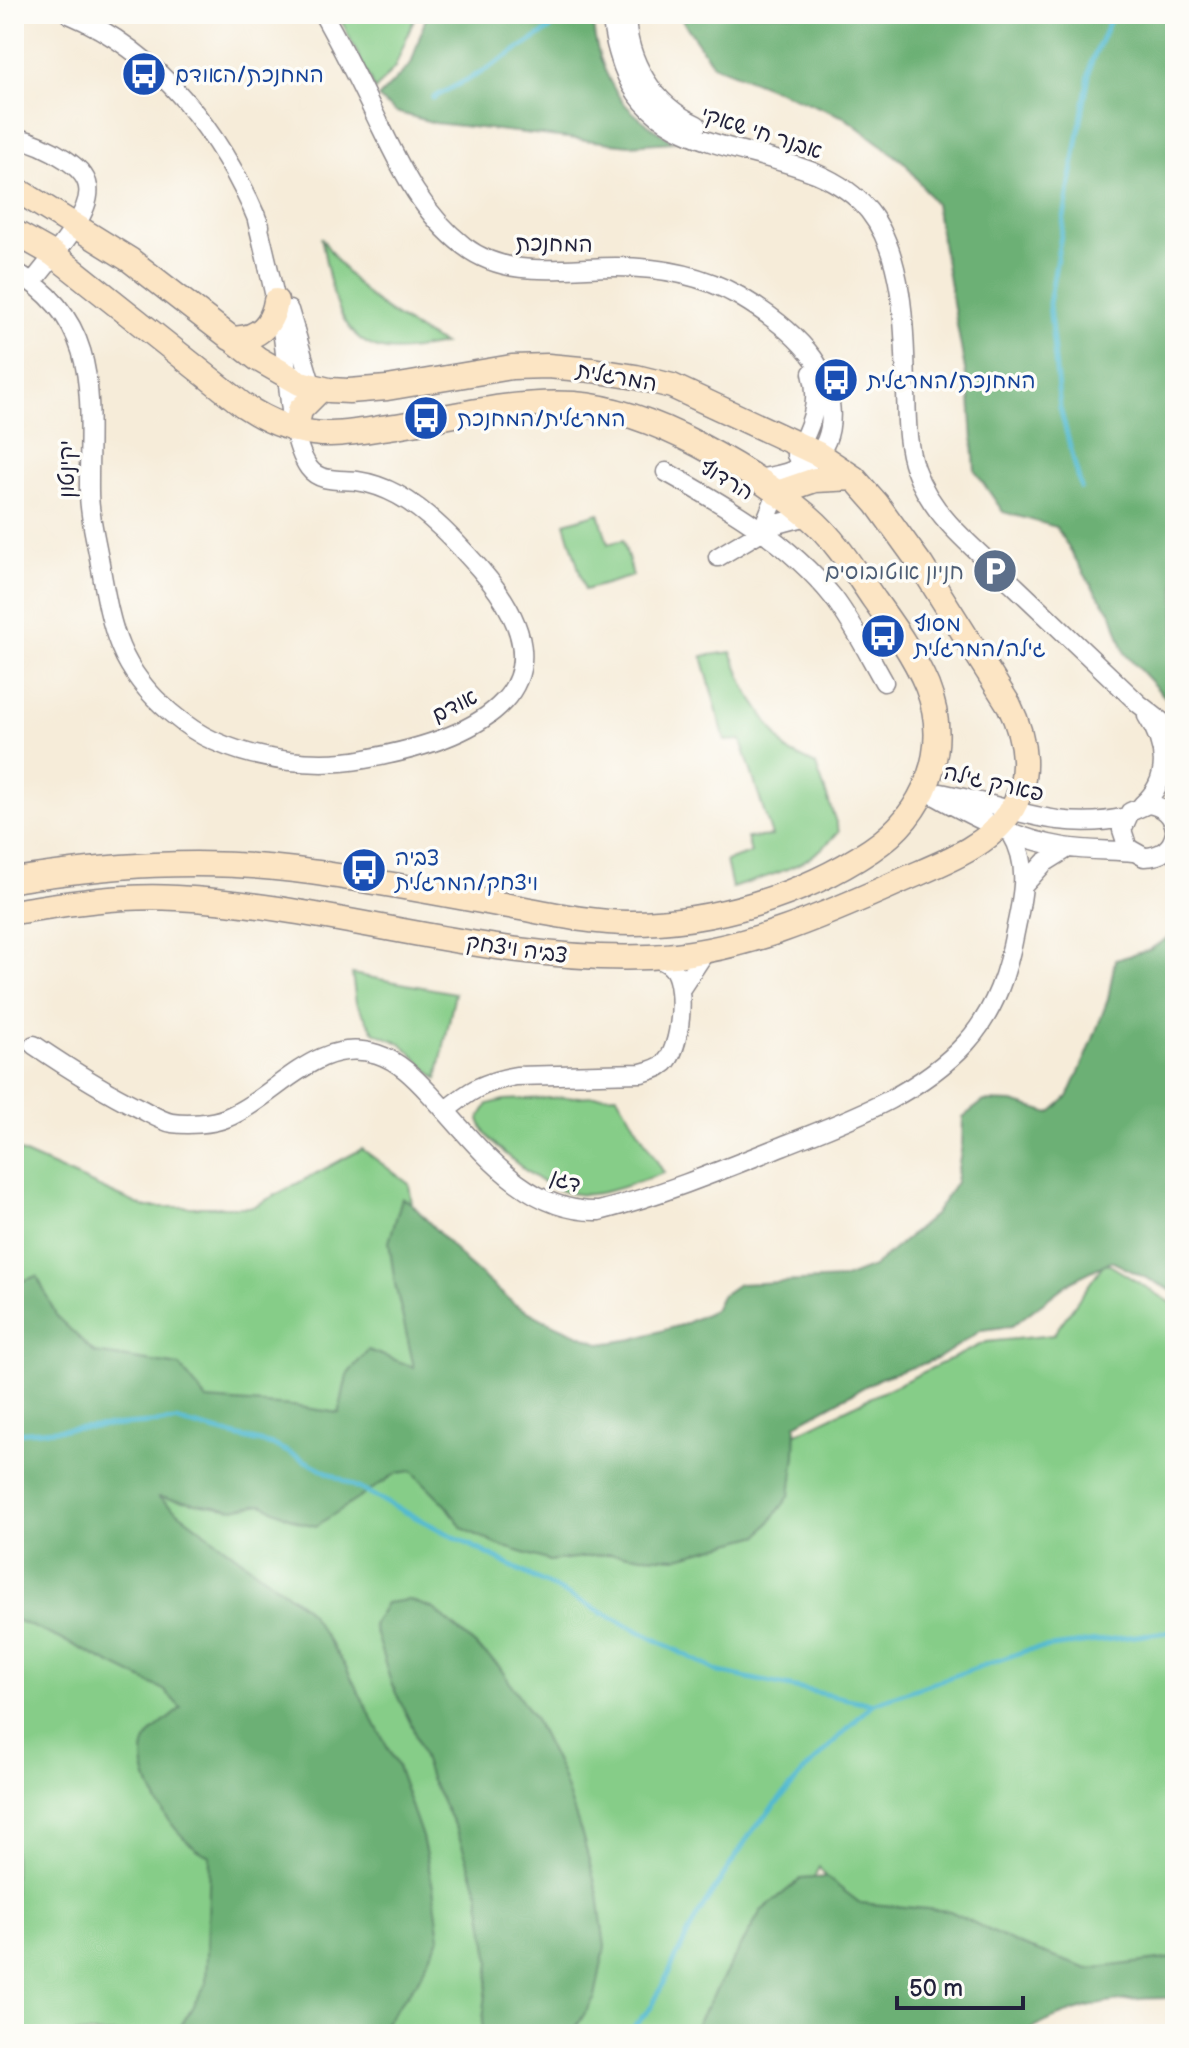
<svg xmlns="http://www.w3.org/2000/svg" width="1189" height="2048" viewBox="0 0 1189 2048" font-family="'Balsamiq Sans','Playpen Sans Hebrew',sans-serif">
  <rect width="100%" height="100%" fill="#fdfcf7"/>
  <filter id="ink" filterUnits="userSpaceOnUse"><feTurbulence type="fractalNoise" baseFrequency=".0125" numOctaves="2"/><feDisplacementMap in="SourceGraphic" scale="16" xChannelSelector="R" yChannelSelector="G"/><feConvolveMatrix kernelMatrix="1 2 1 2 8 2 1 2 1" color-interpolation-filters="sRGB"/></filter>
  <filter id="wash" filterUnits="userSpaceOnUse"><feTurbulence type="fractalNoise" baseFrequency=".006" numOctaves="4" result="noise"/><feDisplacementMap in="SourceGraphic" scale="32" xChannelSelector="R" yChannelSelector="G"/><feGaussianBlur stdDeviation="1.8" result="paint"/><feColorMatrix in="noise" values="0 0 0 0 0 0 0 0 0 0 0 0 0 0 0 0 0 1.4 0 .05"/><feComposite in="paint" operator="in"/></filter>
  <g filter="url(#wash)">
    <rect width="100%" height="100%" fill="#f6ecd9"/>
    <path fill="#86cd88" stroke="#547862" stroke-width="2" d="M338,14H416L395,67L375,90Z
      M321,237C357,293 385,313 443,344C425,347 404,353 386,350C335,342 330,279 321,237Z
      M599,513L608,544L623,540L633,576L585,590L565,523Z
      M731,652L747,691L787,751L816,765L839,831C809,868 776,873 732,888L726,861L751,853L747,838L772,836L741,740L725,741L702,656Z
      M352,974L455,993L437,1079L402,1044L374,1032L356,1003Z
      M617,1095L664,1173C597,1195 573,1212 514,1161C499,1147 485,1139 479,1119L488,1104L504,1100Z
      M14,1149L144,1207H253L362,1149L409,1184L457,1502L778,1442L986,1342L1053,1335L1105,1262L1175,1305V1960L1080,1975L852,1918L819,1867L736,2034H14Z"/>
    <path fill="#6cb074" stroke="#476958" stroke-width="2" d="M427,14H593C592,41 604,75 620,98C633,116 655,129 673,142L629,145L435,123L396,112L378,98L411,64Z
      M678,14H1175V708L1125,654L1112,614L1093,588L1056,527L1003,512L975,471L970,397L935,204L905,163L844,117L713,65Z
      M1175,933V1292L1111,1261L1071,1281L1012,1326L982,1330L937,1359L880,1378L796,1424L795,1455L790,1495L760,1535L675,1558L610,1554L550,1561L498,1545L462,1528L447,1506L412,1471L397,1473L316,1526L299,1522L262,1504L233,1509L158,1497L306,1608L344,1664L397,1766L422,1837L433,1887L440,1937L417,1982L376,2034H176L206,1984L210,1856C177,1845 127,1770 148,1737C155,1727 172,1717 181,1708L164,1690L67,1642L14,1619V1284L37,1276L57,1317L95,1353L180,1366L207,1400L293,1406L339,1413L347,1375L368,1350L414,1367L395,1284L389,1242L402,1198L411,1203L466,1262L514,1304L544,1320L601,1344L634,1339L684,1324L714,1310L721,1296L738,1284L842,1279L873,1267L934,1215L956,1182L962,1144L963,1117L984,1101L1013,1102L1050,1113L1068,1097L1088,1052L1108,999L1115,960L1149,950Z
      M409,1600L434,1609L498,1665L535,1720L561,1773L583,1838L598,1894L605,1947L595,1997L572,2034H481L490,1963L479,1893L457,1831L430,1778L412,1726L391,1683L373,1625L386,1603Z
      M826,1877L860,1903L950,1911L1017,1944L1088,1969L1175,1958V1998C1123,1997 1068,2006 1023,2034H691L761,1911L801,1879Z"/>
    <g fill="none" stroke-linecap="round" stroke-linejoin="round">
      <path stroke="#52bad0" stroke-width="5" d="M433,98L482,72L550,29
        M1081,488L1060,408L1049,304L1091,63L1113,14
        M14,1433L177,1421L276,1446L719,1672L872,1704
        M628,2034L652,2006L696,1918L753,1830L802,1774L872,1704L1028,1650L1175,1631"/>
    </g>
  </g>
  <g filter="url(#ink)">
    <g fill="none" stroke-linecap="round" stroke-linejoin="round">
      <g stroke="#8c878a" stroke-width="21">
        <path id="street" d="M69,14C160,52 223,136 260,226
          M323,14C342,47 359,82 376,117C399,164 420,212 464,246C508,280 564,267 616,267C658,267 702,275 739,296C766,312 794,332 813,358C832,384 841,435 813,459C797,472 776,476 756,479
          M612,14C612,32 617,50 623,67C661,173 805,133 869,211C905,256 905,336 906,392C907,417 906,444 915,469C932,518 980,553 1016,587C1057,626 1098,665 1139,704L1162,722L1175,739
          M626,14C627,61 653,105 697,125
          M14,137C32,141 50,149 65,159C75,166 86,174 88,187C93,214 49,260 33,282
          M14,271C105,322 88,404 89,492C89,514 95,536 99,558C111,625 116,667 171,713C184,724 198,734 214,741C259,761 317,768 365,759C477,739 584,689 480,569C457,543 429,512 398,495C385,488 371,483 357,481C341,479 320,483 309,468C287,437 289,369 282,331C275,293 265,254 256,216
          M289,310L312,387
          M796,455C810,427 821,405 812,373
          M666,472C727,506 788,541 833,597C853,623 868,654 884,682
          M762,530L782,481
          M718,557L770,526L807,516
          M925,790C969,815 1014,839 1064,847C1087,851 1110,850 1133,852
          M941,793C1006,805 1059,833 1126,817
          M1142,805C1171,780 1167,746 1147,716
          M1175,829C1173,815 1163,806 1148,804L1130,812L1122,830L1128,848L1144,857C1161,857 1172,849 1175,833
          M1024,885L1044,863L1068,848
          M680,990L707,949
          M34,1045C68,1068 102,1090 139,1108C149,1113 161,1121 172,1123C187,1125 212,1124 226,1118C277,1097 316,1035 377,1054C399,1061 415,1078 430,1094C477,1144 523,1213 599,1211C661,1195 722,1170 782,1146C847,1120 917,1096 966,1043C996,1010 1008,970 1016,927C1023,895 1030,864 1011,833
          M445,1111C470,1090 484,1082 516,1076L641,1073C649,1071 658,1069 665,1063C681,1048 686,989 674,970C670,963 662,960 653,957"/>
      </g>
      <g stroke="#8c878a" stroke-width="27">
        <path id="secondary" d="M14,188L130,260L258,359L300,383L329,390L349,391L387,388L512,367L548,366L592,370L636,377L672,386L818,454L854,478L877,504L921,565L1009,705C1026,739 1032,780 1009,814C986,848 939,864 903,880C823,916 738,954 649,957C489,963 335,906 176,898C122,895 67,903 14,912
          M14,232L53,254L243,405C267,421 292,432 322,434C346,435 372,429 396,426C454,416 515,400 574,404C616,407 661,425 699,445C737,465 776,489 809,517C835,539 854,570 873,598C893,626 914,655 927,686C952,749 925,814 871,850C802,896 713,923 630,923C590,923 549,913 509,906C438,893 367,879 295,870C201,858 108,865 14,880
          M230,338C256,341 272,326 276,301
          M296,430L300,410L321,389
          M777,493L815,480L854,478"/>
      </g>
      <use href="#street" stroke="#fff" stroke-width="18"/>
      <use href="#secondary" stroke="#fce5c4" stroke-width="24"/>
    </g>
  </g>
  <defs>
    <g id="bus-disc" transform="scale(2.3)"><circle r="9.5" fill="#1a4fb4" stroke="#fdfcf7"/><path d="M-5-6H5V4H4V6H2V4H-2V6H-4V4H-5ZM-3.5-4V0h7V-4ZM-3.5 1.2v1.5H-2V1.2ZM2 1.2v1.5H3.5V1.2Z" fill="#fff"/></g>
    <g id="parking-disc" transform="scale(2.3)"><circle r="9.5" fill="#5c6f8a" stroke="#fdfcf7"/><path d="M-3.5-5.5H1a3.5 3.5 0 0 1 0 7H-1V5.5H-3.5ZM-1-3.4V-.6H.8a1.4 1.4 0 0 0 0-2.8Z" fill="#fff"/></g>
  </defs>
  <g fill-rule="evenodd">
    <use href="#bus-disc" x="144" y="74"/>
    <use href="#bus-disc" x="836" y="380"/>
    <use href="#bus-disc" x="426" y="418"/>
    <use href="#parking-disc" x="995" y="571"/>
    <use href="#bus-disc" x="883" y="636"/>
    <use href="#bus-disc" x="364" y="870"/>
  </g>
  <g text-anchor="middle" stroke-width="7" stroke-linejoin="round" paint-order="stroke">
    <g font-size="22" fill="#164399" stroke="#fdfcf7" text-anchor="start">
      <text x="175" y="82">המחנכת/האודם</text>
      <text x="867" y="388">המחנכת/המרגלית</text>
      <text x="457" y="426">המרגלית/המחנכת</text>
      <text x="914" y="631">מסוף<tspan x="914" dy="25">גילה/המרגלית</tspan></text>
      <text x="395" y="865">צביה<tspan x="395" dy="25">ויצחק/המרגלית</tspan></text>
    </g>
    <g font-size="22" fill="#22223b" stroke="#fdfcf7">
      <text transform="translate(762 132) rotate(18)" y="8">אבנר חי שאקי</text>
      <text transform="translate(554 243) rotate(1)" y="8">המחנכת</text>
      <text transform="translate(617 376) rotate(10)" y="8">המרגלית</text>
      <text transform="translate(66 469) rotate(-90)" y="8">יקינטון</text>
      <text transform="translate(727 479) rotate(31)" y="8">הרדוף</text>
      <text transform="translate(454 705) rotate(-27)" y="8">אודם</text>
      <text transform="translate(994 782) rotate(13)" y="8">פארק גילה</text>
      <text transform="translate(517 948) rotate(8)" y="8">צביה ויצחק</text>
      <text transform="translate(566 1180) rotate(20)" y="8">דגן</text>
    </g>
    <g font-size="22" fill="#4e5e75" stroke="#fdfcf7" text-anchor="end">
      <text x="964" y="579">חניון אוטובוסים</text>
    </g>
  </g>
  <rect width="1189" height="2048" fill="none" stroke="#fdfcf7" stroke-width="48"/>
  <path d="M897 1996v12h126v-12" fill="none" stroke="#22223b" stroke-width="4"/>
  <text x="909" y="1996" font-size="24" fill="#22223b" stroke="#fdfcf7" stroke-width="6" paint-order="stroke">50 m</text>
</svg>
